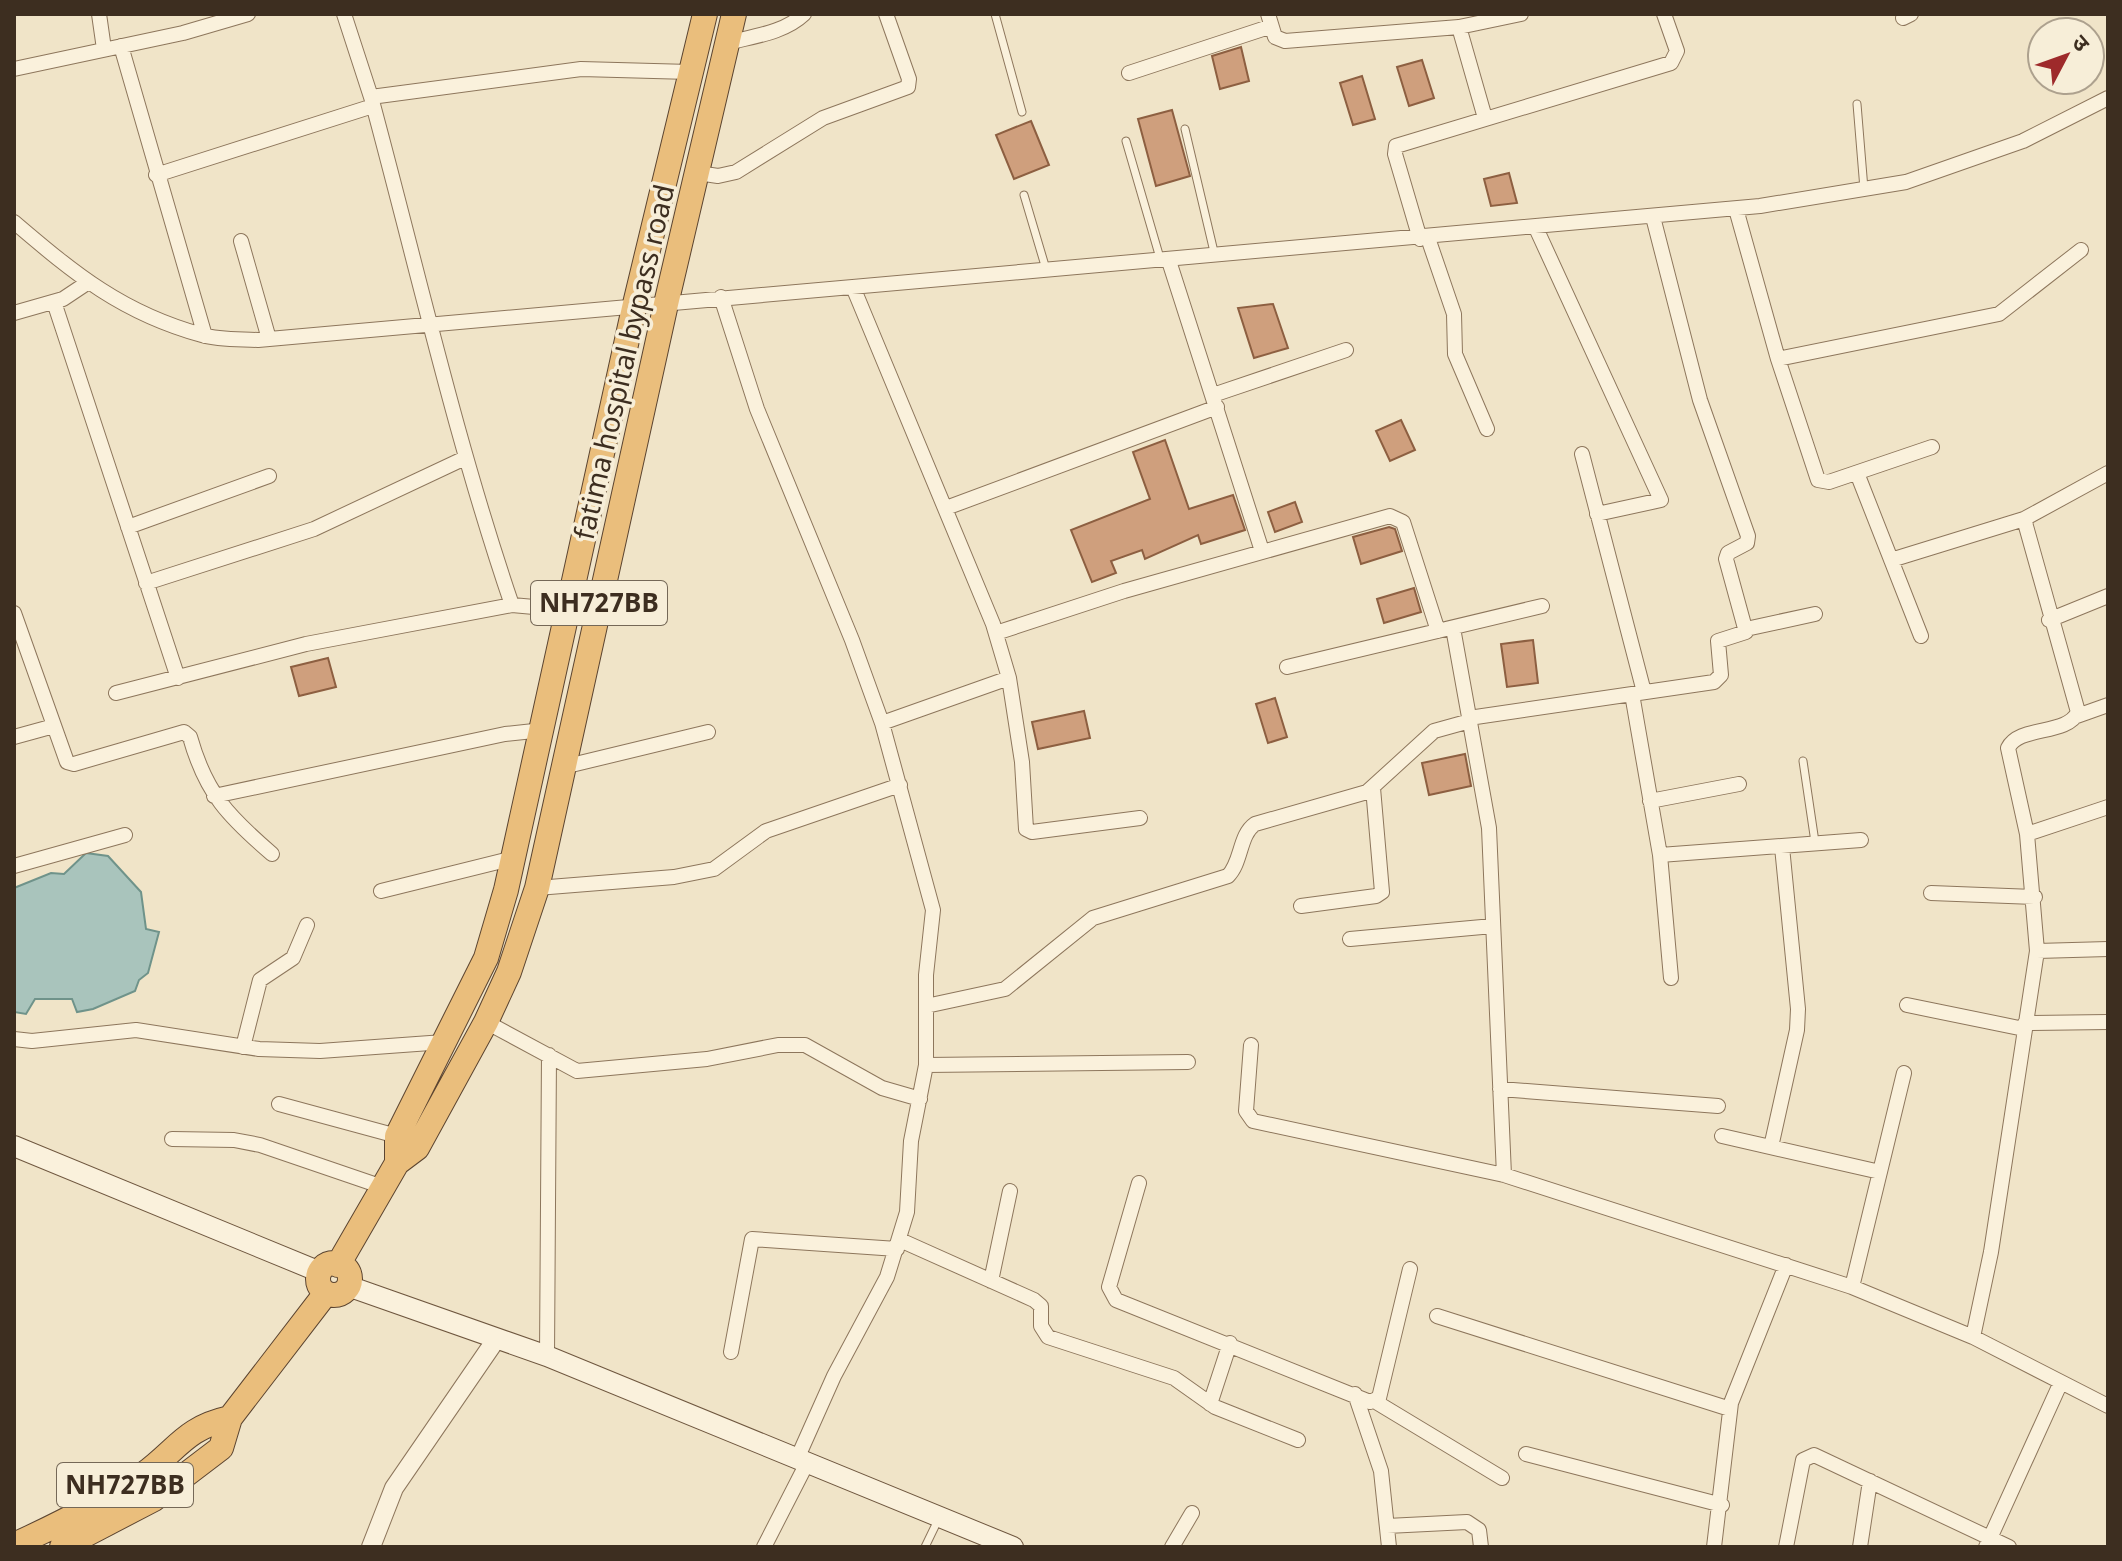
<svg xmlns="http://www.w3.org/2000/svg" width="2122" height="1561" viewBox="0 0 2122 1561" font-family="Georgia,'Noto Sans Devanagari',serif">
  <rect width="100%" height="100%" fill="#f0e4c8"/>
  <path fill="#a9c4bc" stroke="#6f938a" stroke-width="2" d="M86,853L108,856L141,892L146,929L159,932L148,973L139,980L135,991L93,1009L77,1012L72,999H35L26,1014L14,1012V888L51,873L64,874Z"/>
  <path fill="#cf9f7d" stroke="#8d5f41" stroke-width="2" d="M1241,47L1249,81L1220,89L1212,56Z
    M1422,60L1434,98L1409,106L1397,67Z
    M1362,76L1375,119L1353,125L1340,83Z
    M1172,110L1190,176L1156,186L1138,119Z
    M1031,121L1049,165L1014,179L996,135Z
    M1509,173L1517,203L1491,206L1484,179Z
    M1273,304L1288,348L1254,358L1238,308Z
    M1401,420L1415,450L1390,461L1376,431Z
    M1165,440L1189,509L1233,495L1245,530L1201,544L1198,535L1145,559L1142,550L1111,561L1116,573L1092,582L1071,530L1150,499L1133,452Z
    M1295,502L1302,522L1275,532L1268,512Z
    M1389,527L1395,529L1402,551L1361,564L1353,537Z
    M1414,588L1421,612L1384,623L1377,599Z
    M1533,640L1538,683L1507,687L1501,644Z
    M328,658L336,687L299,696L291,667Z
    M1275,698L1287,737L1268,743L1256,704Z
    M1084,711L1090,738L1038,749L1032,722Z
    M1465,754L1471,786L1429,795L1422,763Z"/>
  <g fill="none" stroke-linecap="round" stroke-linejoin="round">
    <g stroke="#8d765c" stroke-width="9">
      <path id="service" d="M995,14L1022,112
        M1857,104L1864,189
        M1185,129L1215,256
        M1126,141L1160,258
        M1024,195L1046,269
        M1803,761L1815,842
        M925,1547L938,1520"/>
    </g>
    <g stroke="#8d765c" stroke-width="16">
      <path id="minor" d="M99,14L104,49
        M344,14L371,97
        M1268,14L1275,37L1285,41L1459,27L1521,14
        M1903,18L1911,14
        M1459,27L1485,118
        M727,43C754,36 784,33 804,14
        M121,46L205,336
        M14,69L183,33L248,14
        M1129,73L1269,27
        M698,173L718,176L736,172L823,118L908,87L909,79L886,14
        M156,175L373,106
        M1736,209L1778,359L1818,480L1829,482L1932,447
        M14,222C75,274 122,313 202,335C219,340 240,339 258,340L1760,206L1906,182L2023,141L2108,98
        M1536,228L1661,500L1597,514
        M1428,238L1454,314L1455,354L1487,429
        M1420,239L1395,154L1396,146L1671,63L1677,51L1664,14
        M241,241L269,339
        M1169,261L1262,551
        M853,287L993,624L1009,678L1022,762L1026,829L1032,832L1140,818
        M721,297L757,409L852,640L882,723L933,910L926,975V1065L911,1141L907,1212L887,1277L834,1376L797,1459
        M54,302L178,678
        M14,313L63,299L87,283
        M1778,359L1999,314L2081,250
        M1213,395L1346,350
        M1582,454L1644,692
        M1857,473L1921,636
        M946,508L1217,407
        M128,527L269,476
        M1891,560L2024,519
        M146,583L314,529L465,458
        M567,610L512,605C455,438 417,267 371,97L581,69L690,72
        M14,613L67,762L74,764L184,732L190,737C206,794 229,817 272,854
        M2049,620L2108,596
        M1453,628L1489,828L1504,1175
        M1746,629L1815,614
        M996,633L1124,591L1390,516L1403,522L1438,631
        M1287,667L1542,606
        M116,693L306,644L512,605
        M1632,694L1660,855L1671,978
        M2077,716L2108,705
        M1469,718L1714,682L1721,675L1718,641L1746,632L1726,559L1728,553L1747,543L1748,536L1700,400L1653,217
        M882,723L1009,678
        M14,737L54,726
        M563,767L708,732
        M214,796L505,734L543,730
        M1650,801L1739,784
        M2027,834L2108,807
        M1660,855L1861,840
        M14,866L125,835
        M537,888L674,877L714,869L766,831L900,785
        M381,891L514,858
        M1931,893L2035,897
        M1301,906L1376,896L1382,892L1373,788
        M1350,939L1493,926
        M2037,951L2108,949
        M1907,1005L2024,1029
        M926,1006L1005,989L1093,918L1228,876C1242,862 1239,835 1255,824L1367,792L1434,731L1470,721
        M486,1022L577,1071L707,1059L778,1045H805L882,1088L920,1099
        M2025,1023L2108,1022
        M14,1039L32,1041L136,1030L259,1049L320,1051L444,1042
        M1251,1045L1246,1111L1253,1121L1504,1175L1852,1287L1973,1337L2108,1406
        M243,1047L260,980L293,958L307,925
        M926,1065L1188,1062
        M1500,1089L1718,1106
        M279,1104L397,1136
        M1722,1136L1880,1172
        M172,1139L234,1140L260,1145L383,1187
        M1771,1147L1797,1030L1798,1009L1782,847
        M1139,1183L1109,1287L1116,1300L1370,1402L1379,1398L1410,1269
        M900,1240L1034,1300L1041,1306V1326L1048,1337L1174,1378L1215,1407L1298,1440
        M991,1281L1010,1191
        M1852,1287L1904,1073
        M1437,1316L1730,1409
        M1973,1337L1991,1252L2037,951L2027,834L2008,748C2019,725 2067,736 2078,712L2024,519L2108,473
        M731,1352L752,1239L897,1249
        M547,1356L549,1055
        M1355,1394L1381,1471L1389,1547
        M1376,1402L1502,1478
        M1210,1404L1230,1343
        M1526,1454L1722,1505
        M1387,1526L1467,1522L1479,1530L1481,1547
        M764,1547L807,1463
        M1172,1547L1192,1513
        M1714,1547L1731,1403L1786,1265
        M1786,1547L1803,1460L1814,1455L2009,1547
        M1860,1547L1870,1481
        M1986,1547L2061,1382"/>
    </g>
    <g stroke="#8d765c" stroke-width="20">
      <path id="tertiary" d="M371,1547L394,1488L497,1338"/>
    </g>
    <g stroke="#6f573f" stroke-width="22">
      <path id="secondary" d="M14,1146L320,1272
        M348,1286L547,1356L1013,1547"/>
    </g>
    <g stroke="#5b4430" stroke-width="26">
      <path id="trunk" d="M397,1163V1136L486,958L506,890L634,308L705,14
        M318 1279a16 16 0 1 1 32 0a16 16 0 1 1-32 0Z
        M338,1265L397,1163L417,1148L486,1022L509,972L537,888L666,304L734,14
        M14,1545C58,1525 104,1502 144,1474C178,1449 185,1428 230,1418
        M62,1547L154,1499L221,1448L230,1418L326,1293"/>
    </g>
    <use href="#service" stroke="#faf1dc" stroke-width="7"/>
    <use href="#minor" stroke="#faf1dc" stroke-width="14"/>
    <use href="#tertiary" stroke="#faf1dc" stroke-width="18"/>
    <use href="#secondary" stroke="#faf1dc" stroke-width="20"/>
    <use href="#trunk" stroke="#eabe7c" stroke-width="24"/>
  </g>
  <g text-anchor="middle" stroke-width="7" stroke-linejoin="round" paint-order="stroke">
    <g fill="#f7eed8" stroke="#756857" stroke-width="2">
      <rect x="531" y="581" width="136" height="44" rx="6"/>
      <rect x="57" y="1463" width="136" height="44" rx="6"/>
    </g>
    <g font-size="26" font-weight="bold" fill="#3d2e20">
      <text x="599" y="612">NH727BB</text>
      <text x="125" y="1494">NH727BB</text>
    </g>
    <g font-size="28" fill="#3d2e20" stroke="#f7eed8">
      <text transform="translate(624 362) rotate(-77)" y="10">fatima hospital bypass road</text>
    </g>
  </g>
  <rect width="2122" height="1561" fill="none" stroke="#3d2e20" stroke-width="32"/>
  <g transform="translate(2066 56) rotate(49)"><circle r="38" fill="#f7eed8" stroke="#ada18e" stroke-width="2"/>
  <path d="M0-6L14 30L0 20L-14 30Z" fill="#9e2a2b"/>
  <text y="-12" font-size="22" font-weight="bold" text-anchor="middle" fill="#3d2e20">उ</text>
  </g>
</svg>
